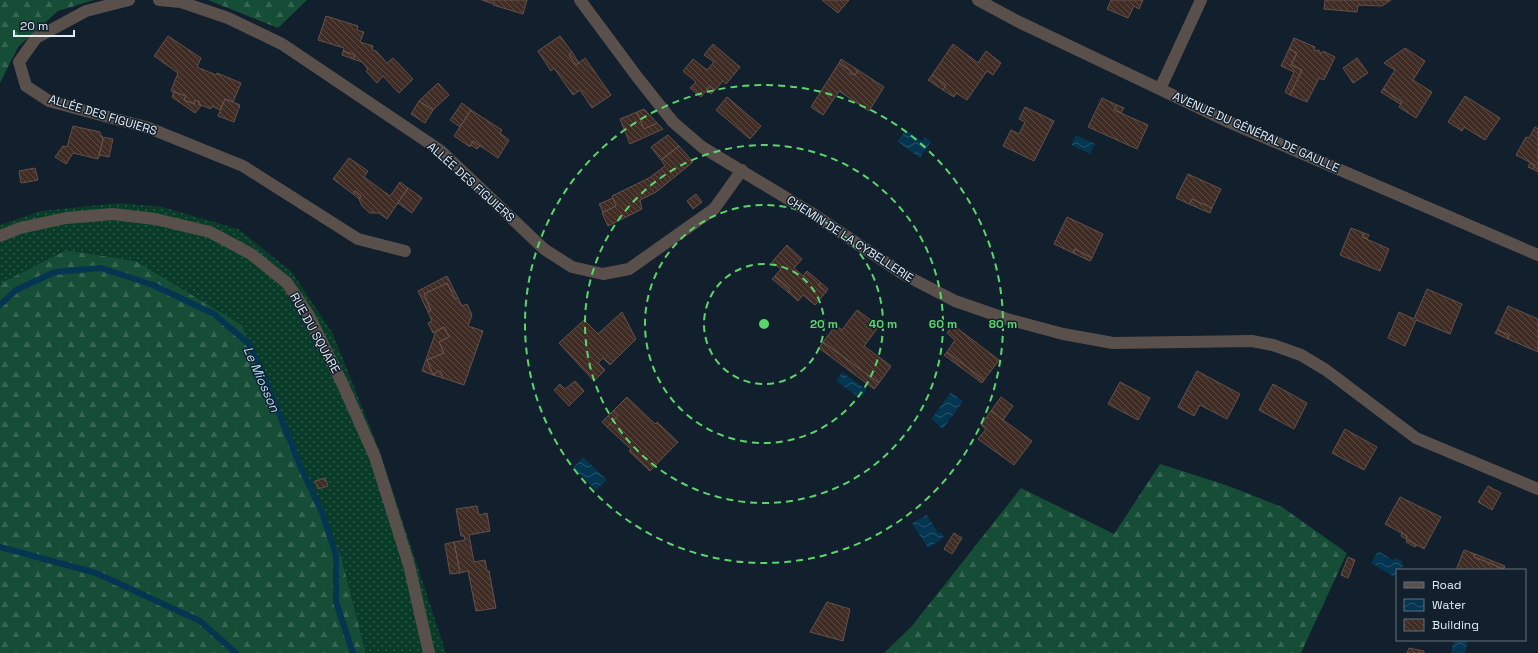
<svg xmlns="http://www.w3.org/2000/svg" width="1538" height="653" viewBox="0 0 1538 653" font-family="'Space Grotesk',sans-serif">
  <defs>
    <pattern id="forest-firs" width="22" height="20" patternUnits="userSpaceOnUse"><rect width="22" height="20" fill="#154d36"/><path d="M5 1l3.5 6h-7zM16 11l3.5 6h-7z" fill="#376754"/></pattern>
    <pattern id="garden-dots" width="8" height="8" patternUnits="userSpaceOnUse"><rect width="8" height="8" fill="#093c28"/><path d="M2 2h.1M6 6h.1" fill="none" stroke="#2d5848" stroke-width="1.8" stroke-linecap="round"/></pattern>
    <pattern id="water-waves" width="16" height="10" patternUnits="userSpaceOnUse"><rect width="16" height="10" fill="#043652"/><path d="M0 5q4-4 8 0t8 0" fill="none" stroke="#28536c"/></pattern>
    <pattern id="building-back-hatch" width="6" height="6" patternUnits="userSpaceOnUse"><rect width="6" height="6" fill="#3f2c24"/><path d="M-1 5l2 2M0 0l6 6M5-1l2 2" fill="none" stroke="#5b4b44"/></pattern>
  </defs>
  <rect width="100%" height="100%" fill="#121f2c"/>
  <path fill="url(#forest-firs)" d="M0,0H94L58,11L18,47L0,83Z
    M208,0H307L278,28Z
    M66,250L136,261L242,325L341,556L366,653H0V285L3,282Z
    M1160,464L1226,485L1282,507L1347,553L1301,653H884L912,626L1021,488L1114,534Z"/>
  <path fill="url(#garden-dots)" d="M119,203L162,207L238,229L292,272L333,334L380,452L446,653H366L341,556L242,325L136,261L66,250L3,282L0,285V225L41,211Z"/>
  <path fill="url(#water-waves)" d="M906,130L922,141L925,137L931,142L920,158L897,141Z
    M1076,135L1095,144L1090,154L1071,145Z
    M842,372L867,390L860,398L836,381Z
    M951,392L963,401L943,429L931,419Z
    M583,457L607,480L596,490L573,468Z
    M927,515L938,533L940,532L944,537L928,548L912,523Z
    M1378,551L1393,560L1396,558L1402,561L1403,566L1401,570H1397L1394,577L1371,563Z
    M1454,640H1468L1465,653H1451Z"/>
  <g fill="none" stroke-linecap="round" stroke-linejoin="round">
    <path stroke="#043652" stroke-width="6" d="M0,305L16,290L55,272L101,268L153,285L214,314L249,344L266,381L301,468L322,512L336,555V602L353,653
      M0,547L96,573L200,621L236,653"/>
  </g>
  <path fill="url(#building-back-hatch)" stroke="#665149" d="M482,0H527L523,14L493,5L494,4Z
    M822,0H849L838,13Z
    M1111,0H1143L1139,9L1134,6L1128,18L1107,9Z
    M1325,0H1391L1382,6L1358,5L1357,12L1324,9Z
    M326,16L358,26L357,30L364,32L360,42L373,46L372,50L376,51L387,63L393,58L413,79L399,93L383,76L377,83L366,71L368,69L362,62L353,59L355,55L343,51L344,48L318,40Z
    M168,36L201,58L197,67L216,75L217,73L241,83L233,102L225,99L220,110L212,106L211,109L198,104L200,102L195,100L194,104L184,100L186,96L171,91L178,73L154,56Z
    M560,36L572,52L569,55L576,65L585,58L611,95L592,108L580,90L573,95L554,68L551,71L538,51Z
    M1294,38L1315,47L1314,51L1319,50L1321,54L1323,51L1335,57L1324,80L1319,78L1307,102L1290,95L1302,70L1291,65L1297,53L1289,49Z
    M713,44L740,67L726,84L723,81L715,90L710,86L701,97L690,88L696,82L683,71L693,59L707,70L714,62L704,55Z
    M953,44L978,63L986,51L1001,63L993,75L987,71L967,100L956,93L954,97L943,90L946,85L932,75Z
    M1405,48L1425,61L1413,80L1432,92L1416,118L1399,107L1402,102L1383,89L1395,70L1384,63Z
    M1289,49L1297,53L1291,65L1302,70L1290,95L1285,92L1294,72L1281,66Z
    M343,51L355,55L353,59L342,55Z
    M572,52L579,63L576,65L569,55Z
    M1357,58L1368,73L1353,83L1343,68Z
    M841,59L858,70L855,75L850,73L851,71L839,63Z
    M839,63L851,71L850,73L855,75L858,70L884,87L869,111L839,91L823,115L811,107Z
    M932,75L946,85L943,90L928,80Z
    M438,83L449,95L433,110L419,101Z
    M710,86L715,90L711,94L707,90Z
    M1383,89L1402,102L1400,104L1381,92Z
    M174,92L186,96L184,100L194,104L195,100L200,102L198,104L201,106L195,113L172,97Z
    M1465,96L1500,118L1485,140L1464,127L1462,131L1448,122Z
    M727,97L761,126L750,139L716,110Z
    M1102,98L1117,105L1114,110L1148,125L1137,149L1088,127Z
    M225,99L240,105L234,122L218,116Z
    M419,101L433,110L425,123L411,114Z
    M462,103L471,110L460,127L450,120Z
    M1117,105L1124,108L1121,113L1114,110Z
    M1025,107L1054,121L1034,161L1003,146L1011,130L1019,134L1025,122L1019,119Z
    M644,109L657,123L644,129L637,112Z
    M471,110L502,130L500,133L509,140L498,158L473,141L470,147L454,136Z
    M637,112L644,129L657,123L663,129L630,144L620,119Z
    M73,126L100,132L103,140L98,159L73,153L66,164L55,157L63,146L67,147Z
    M1535,127L1538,129V172L1533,169L1535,165L1516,155L1526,137L1529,138Z
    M668,135L679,146L661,160L651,147Z
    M102,137L113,139L109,157L99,155L103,140Z
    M473,141L480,146L477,149L471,145Z
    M679,146L693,162L656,192L640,200L642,209L608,226L602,213L616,206L612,196L649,178L665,166L661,160Z
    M349,158L368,171L364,177L390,196L400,182L408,188L387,219L379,213H370L362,206L359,199L361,196L355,191L353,194L333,179Z
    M1530,163L1535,165L1533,169L1528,167Z
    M35,168L38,180L21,183L19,171Z
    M1188,174L1221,189L1212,208L1192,199L1189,204L1176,198Z
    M408,188L422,198L412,213L398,203Z
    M355,191L361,196L359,199L353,194Z
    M696,194L702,202L693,209L687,201Z
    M613,198L616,206L603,212L599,204Z
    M1192,199L1212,208L1210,213L1189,204Z
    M1067,217L1103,234L1092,258L1075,249L1073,253L1054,244Z
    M1351,228L1364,233L1362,237L1389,249L1380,271L1340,255Z
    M1364,233L1369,235L1367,239L1362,237Z
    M787,245L802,259L794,268L803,276L807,271L821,283L818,285L826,292L815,305L803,295L798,301L788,292L790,289L775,276L781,269L772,262Z
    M1075,249L1092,258L1090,261L1073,253Z
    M447,276L458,298L455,299L447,283L424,294L431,310L428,312L418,291Z
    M775,276L790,289L788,292L772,279Z
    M447,283L455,299L458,298L462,306L467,304L472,315L468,326L483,331L464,385L443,378L441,372L438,371L433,375L427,360L444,353L439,342L449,337L444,327L433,333L428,323L432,321L428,312L431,310L424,294Z
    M821,283L828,289L826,292L818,285Z
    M1427,289L1462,304L1450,334L1416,320L1405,346L1388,338L1399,312L1414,319Z
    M1508,306L1538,319V352L1508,339L1509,335L1497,330Z
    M857,310L879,326L864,346L891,366L879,383L823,342L836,325L842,330Z
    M622,312L636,339L610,365L603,358L598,363L605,370L594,381L559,343L584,320L598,334Z
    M953,325L999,360L984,380L947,352L955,340L947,333Z
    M444,327L449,337L439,342L444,353L427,360L433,375L422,371L436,331Z
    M1497,330L1509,335L1508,339L1495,333Z
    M823,342L879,383L874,389L819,348Z
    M947,352L984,380L982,383L944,355Z
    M438,371L441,372L443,378L433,375Z
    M1197,371L1240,394L1227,419L1200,405L1194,416L1178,407Z
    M575,381L584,391L569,406L554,390L560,384L565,389Z
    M1120,382L1150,398L1138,420L1108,404Z
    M1273,384L1307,403L1294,429L1259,410Z
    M627,397L655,424L657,422L678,442L650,471L629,451L631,449L607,427L618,416L613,411Z
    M1001,397L1013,406L1003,420L991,411Z
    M613,411L618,416L607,427L602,422Z
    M991,411L1032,441L1014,465L978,439L986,429L981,425Z
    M1345,429L1377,447L1364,470L1332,453Z
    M325,478L328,486L318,489L315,481Z
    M1488,486L1501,493L1492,510L1478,502Z
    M1400,497L1441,517L1424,549L1406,539L1407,536L1385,524Z
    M477,506L479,515L487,513L490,531L469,535L474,562L485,560L487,571H489L496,608L476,611L468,571L460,573L454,542L465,540L464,536H461L456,509Z
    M954,533L962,538L952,554L944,549Z
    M1402,533L1407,536L1406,539L1401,536Z
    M1407,540L1417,545L1415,547L1406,542Z
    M454,542L460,573L450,574L445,544Z
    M1464,550L1475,554L1474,557L1504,569L1503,570H1456Z
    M1475,554L1505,566L1504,569L1474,557Z
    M1348,557L1355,560L1348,578L1341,575Z
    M827,602L850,609L843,641L810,632Z
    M1409,648L1424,651V653H1407Z"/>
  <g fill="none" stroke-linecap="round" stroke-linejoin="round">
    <path stroke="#59504c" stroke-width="12" d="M129,0L86,11L36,38L19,62L26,86L49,101L149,128L243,166L358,239L405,251
      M159,0L181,2L228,18L282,44L441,151L544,249L572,267L603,274L629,269L714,209L742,170
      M580,0L638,78L673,122L702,147L813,214L903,274L955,301L1007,319L1063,334L1113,343L1252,341L1273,345L1301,355L1326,370L1416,438L1538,489
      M978,0L1017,21L1231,123L1538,255
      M1160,89L1201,0
      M0,236L20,228L66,218L113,214L155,219L210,232L251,254L287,283L308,314L343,385L375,457L409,565L429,653"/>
  </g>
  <g fill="none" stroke="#5cd56d" stroke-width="2" stroke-dasharray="7 5">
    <circle cx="764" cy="324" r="60"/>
    <circle cx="764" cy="324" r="119"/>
    <circle cx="764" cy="324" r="179"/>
    <circle cx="764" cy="324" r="239"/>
  </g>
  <g text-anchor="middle" stroke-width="3" stroke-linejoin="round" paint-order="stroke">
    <g font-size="12" fill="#e3ecf5" stroke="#121f2c">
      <text transform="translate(103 115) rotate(17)" y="4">ALLÉE DES FIGUIERS</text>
      <text transform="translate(1256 132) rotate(24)" y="4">AVENUE DU GÉNÉRAL DE GAULLE</text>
      <text transform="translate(471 182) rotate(42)" y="4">ALLÉE DES FIGUIERS</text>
      <text transform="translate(850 239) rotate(33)" y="4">CHEMIN DE LA CYBELLERIE</text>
      <text transform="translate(315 333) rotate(61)" y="4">RUE DU SQUARE</text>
    </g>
    <g font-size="13" font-style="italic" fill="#b4ddfc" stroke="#121f2c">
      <text transform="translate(262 379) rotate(66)" y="5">Le Miosson</text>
    </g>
  </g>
  <circle cx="764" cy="324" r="6" fill="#5cd56d" stroke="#121f2c" stroke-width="2"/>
  <g font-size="12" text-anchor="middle" font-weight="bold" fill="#5cd56d" stroke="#121f2c" stroke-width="3" stroke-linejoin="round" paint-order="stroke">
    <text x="824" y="328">20 m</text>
    <text x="883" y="328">40 m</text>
    <text x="943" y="328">60 m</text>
    <text x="1003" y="328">80 m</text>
  </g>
  <rect x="1396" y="569" width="130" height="72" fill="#121f2c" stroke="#66717c"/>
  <rect x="1404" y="582" width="20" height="6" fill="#59504c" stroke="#66717c"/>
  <text x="1432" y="589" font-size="12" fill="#e3ecf5">Road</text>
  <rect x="1404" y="599" width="20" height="12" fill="url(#water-waves)" stroke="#66717c"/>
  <text x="1432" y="609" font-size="12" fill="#e3ecf5">Water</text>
  <rect x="1404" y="619" width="20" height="12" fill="url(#building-back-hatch)" stroke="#66717c"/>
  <text x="1432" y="629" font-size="12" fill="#e3ecf5">Building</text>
  <path d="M14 30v6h60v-6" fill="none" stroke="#e3ecf5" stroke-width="2"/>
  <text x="20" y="30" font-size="12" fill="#e3ecf5" stroke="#121f2c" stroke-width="3" paint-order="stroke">20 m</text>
</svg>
